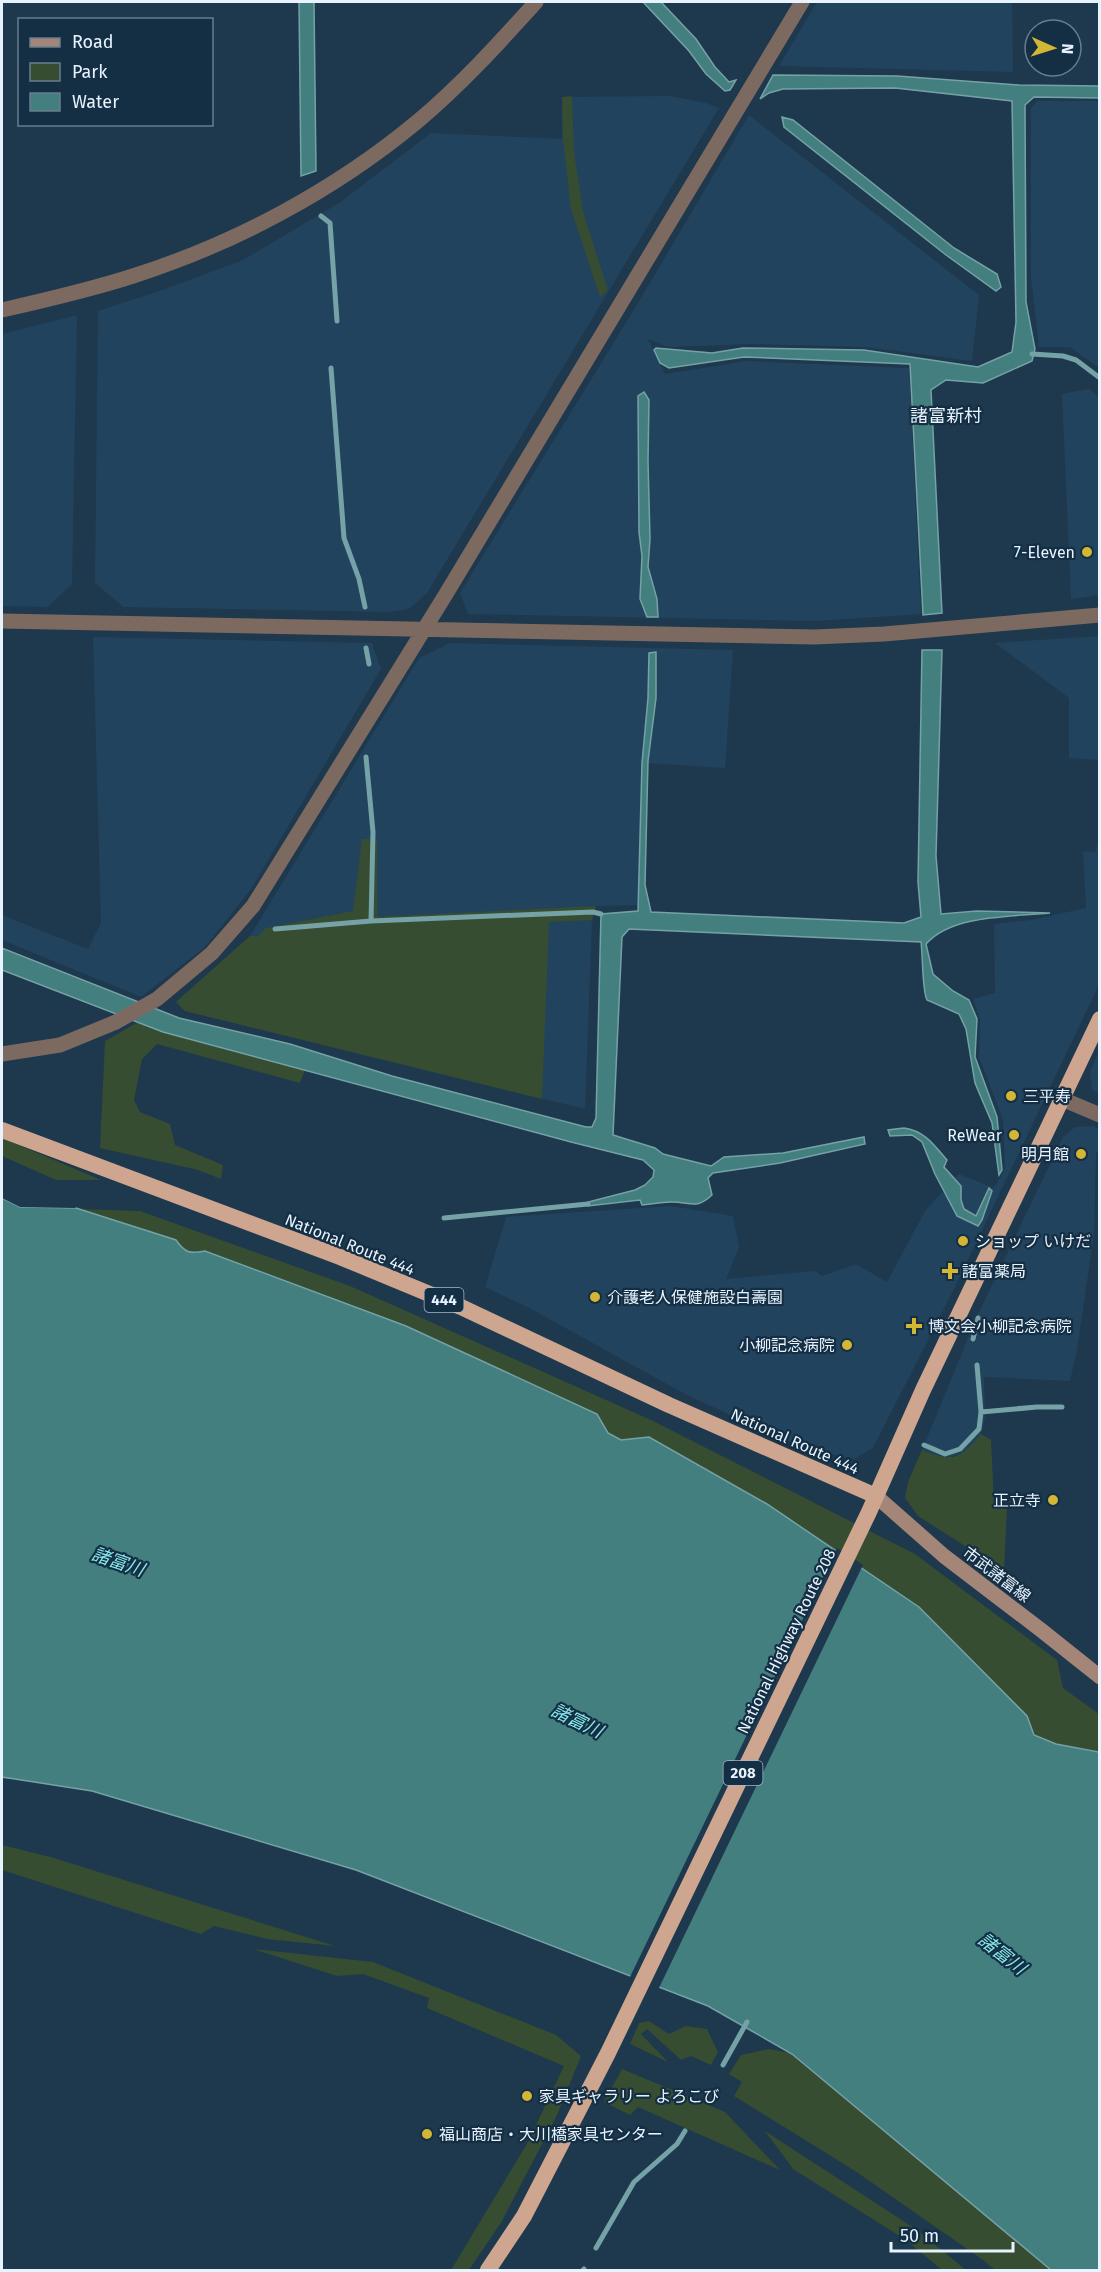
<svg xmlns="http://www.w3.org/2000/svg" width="1101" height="2272" viewBox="0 0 1101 2272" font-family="'Fira Sans','Noto Sans JP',sans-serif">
  <rect width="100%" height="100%" fill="#1e384e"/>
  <path fill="#22435d" d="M817,2H1012L1013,72L779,66Z
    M670,96L706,103L719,108L427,593L409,609L390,612L123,607L95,583L98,311L162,290L243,260L339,203L431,133L562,139V97Z
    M1037,101H1099V368L1070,347H1039L1031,277V108Z
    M749,115L979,295L972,361L865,347L753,344L667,347L648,339L665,374L747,361L909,368L921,614L816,621L468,614L460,593L635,308Z
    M77,315L72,584L48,607L2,606V334Z
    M1089,389L1099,397V595L1071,599L1062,394Z
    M1099,636V760L1069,758V698L995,643Z
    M93,637L372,643L381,669L251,889L205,947L141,997L2,940V915L88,949L101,923Z
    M450,643L733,650L725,768L647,763L642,905L596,906L592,920L585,1109L185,1011L176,1002L250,936L419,658Z
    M1099,833V985L954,1289L873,1448L854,1459L816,1451L782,1439L685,1394L531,1309L485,1287L506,1217L671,1206L733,1216L739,1247L726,1279L816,1271L822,1276L856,1264L887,1282L925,1211L959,1174L994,1188L1005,1169L1003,1120L979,1057L980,1019L973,999L995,993L994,924L1031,920L1086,908L1083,851L1096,852Z
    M1099,1052L1100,1094H1099L1092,1090L1090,1072Z
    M1093,1126L1099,1129V1152L1096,1153L1094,1234L1077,1350L1070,1381L984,1377L985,1417L981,1434L966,1452L943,1459L922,1450L977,1316L1063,1137L1075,1127Z"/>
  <path fill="#364d31" d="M572,96L574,152L583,212L608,290L600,297L571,209L563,139L562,97Z
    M362,839H377V917L596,906L592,920L549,922L542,1099L185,1011L176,1002L250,936H258L266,928L353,911Z
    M140,1021L163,1032L305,1070L300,1083L157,1044L142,1059L134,1100L140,1112L170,1124L175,1145L223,1165L221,1179L198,1170L100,1148L105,1041Z
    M2,1138L101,1180H56L2,1156Z
    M20,1207L140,1211L350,1286L651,1420L915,1554L1057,1660L1063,1688L1099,1714V1771L1017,1742L613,1462Z
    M981,1434L991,1440L994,1502L1007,1509L1004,1571L918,1516L905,1498L908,1482L922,1450C953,1463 960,1459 981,1434Z
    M2,1767L364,1857L742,2004L1099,2270H995L983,2260L855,2171L734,2096L742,2082L729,2074L741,2055L769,2049L790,2053L708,2006L356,1870L92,1791L2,1777Z
    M2,1845L54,1858L335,1946L267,1939L214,1926L201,1934L2,1870Z
    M253,1949L373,1962L556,2035L581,2056L557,2115L502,2221L469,2270H451L528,2142L564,2066L427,2008L429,1998L363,1974L337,1976Z
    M649,2021L669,2034L686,2026L707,2029L718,2052L711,2065L691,2056L681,2060L647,2029L641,2034L668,2062L630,2044L639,2023Z
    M622,2069L725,2112L780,2170L638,2107L630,2115L604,2102Z
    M765,2131L917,2230L966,2270H942L906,2240L793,2169Z"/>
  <path fill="#447f80" stroke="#75a2a6" stroke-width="1.5" d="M299,2H314L316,171L301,176Z
    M643,2H661L696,39L715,67L729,82L736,80L730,90L725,91L706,74L689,51Z
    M773,75L897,76L1019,85L1099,86V98L1034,97L1025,105L1026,302L1035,349L1032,361L983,383L946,380L931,390L942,613L923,615L910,364L744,357L669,368L660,363L654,350L656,348L712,353L743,348L864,350L978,367L1012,352L1016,322L1012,101L895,88L783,89L769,93L760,99Z
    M782,117L793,120L954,248L997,274L1001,287L996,291L946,255L784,127Z
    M644,392L649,400L648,461L650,539L648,567L657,599L658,617H647L640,599L642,556L639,532L638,396Z
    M922,650H942L936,856L941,914L977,911L1050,913C1013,917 952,914 926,944L933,974L953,991L969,1000L977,1019L975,1057L997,1117L1002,1170L999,1175L992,1123L975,1083L966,1029L959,1014L927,1000C922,990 923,957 921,942L629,929L622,937L613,1135L655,1148L663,1154L711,1166L724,1157L783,1153L864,1137L865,1144L780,1163L713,1173L708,1178L712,1195C696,1210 691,1202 671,1202C662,1202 652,1204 642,1205L640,1200L588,1206V1202L635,1190L645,1185L653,1177L654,1170L643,1160L571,1142L163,1032L2,970V948L179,1018L290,1044L392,1076L586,1127H592L596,1118L601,914L638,911L642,763L648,698L649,653L656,652V698L648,761L645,885L651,912L904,923L921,917L918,882Z
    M904,1128C925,1131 934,1145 947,1160L944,1167L961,1186V1200L964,1209L976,1216L989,1188L992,1191L982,1220L978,1226L957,1216L935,1174L922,1142L912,1135L890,1136L888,1130Z
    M2,1198L20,1207L76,1208L176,1240C185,1253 190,1254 205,1251L406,1326L597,1414L608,1433L621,1440L649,1437L767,1504L919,1607L1027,1716L1034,1735L1056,1744L1099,1752V2270H1051L792,2054L708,2006L356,1870L92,1791L2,1777Z"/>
  <path fill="#1e384e" d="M2,1195L21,1204L74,1205L76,1208L20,1207L2,1198Z
    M837,1548L863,1565L658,1990L629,1979Z"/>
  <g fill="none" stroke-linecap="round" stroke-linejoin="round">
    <path stroke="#75a2a6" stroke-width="5" d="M321,216L330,223L337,321
      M1032,354L1063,356L1076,360L1100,378
      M331,368L344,538L359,579L365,607
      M366,648L369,664
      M366,757L373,832L371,921L593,912L601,914
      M275,929L371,921
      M444,1218L588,1204
      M973,1339L978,1318
      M981,1412L1037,1407H1062
      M924,1445L945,1454L960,1449L979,1429L981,1412L977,1365
      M723,2065L747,2022
      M596,2248L634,2182L677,2144L685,2131
      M583,2270L584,2269"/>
    <path stroke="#7c6a60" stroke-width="15" d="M2,310C46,300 90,290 133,276C236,243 335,190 418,121C461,85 499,43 536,2
      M2,621L814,637L884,634L1100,615
      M2,1054L60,1045L116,1022L157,999L212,953L253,906L446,594L802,2
      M1062,1099L1100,1115"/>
    <path stroke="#a38677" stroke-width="15" d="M876,1496L944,1556L1041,1630L1100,1677"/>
    <path stroke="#cea690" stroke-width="16" d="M2,1130L340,1257L461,1307L669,1405L876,1496
      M488,2270L524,2216L608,2053L869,1512L923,1390L1100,1019"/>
  </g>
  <g fill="#d4b635" stroke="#142e43" stroke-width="2">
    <circle cx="1087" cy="552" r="6"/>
    <circle cx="1011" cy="1096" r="6"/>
    <circle cx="1014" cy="1135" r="6"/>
    <circle cx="1081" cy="1154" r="6"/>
    <circle cx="963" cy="1241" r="6"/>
    <path d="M947 1262h6v6h6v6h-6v6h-6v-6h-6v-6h6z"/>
    <circle cx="595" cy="1297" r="6"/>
    <path d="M911 1317h6v6h6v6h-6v6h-6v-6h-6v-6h6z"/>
    <circle cx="847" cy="1345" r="6"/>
    <circle cx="1053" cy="1500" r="6"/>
    <circle cx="527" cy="2096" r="6"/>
    <circle cx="427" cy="2134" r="6"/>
  </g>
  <g text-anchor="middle" stroke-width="4.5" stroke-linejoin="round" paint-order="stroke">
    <g fill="#142e43" stroke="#a8b8c6" stroke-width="1.5">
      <rect x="424.5" y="1288" width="39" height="24" rx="4.5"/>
      <rect x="723.5" y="1761" width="39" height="24" rx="4.5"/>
    </g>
    <g font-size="15" font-weight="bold" fill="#e7f3fe">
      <text x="444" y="1305">444</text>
      <text x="743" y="1778">208</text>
    </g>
    <g font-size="16" fill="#e7f3fe" stroke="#142e43" text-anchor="start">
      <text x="1075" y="558" text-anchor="end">7-Eleven</text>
      <text x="1023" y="1102">三平寿</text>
      <text x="1002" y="1141" text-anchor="end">ReWear</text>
      <text x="1069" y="1160" text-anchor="end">明月館</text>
      <text x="975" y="1247">ショップ いけだ</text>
      <text x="962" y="1277">諸富薬局</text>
      <text x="607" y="1303">介護老人保健施設白壽園</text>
      <text x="928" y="1332">博文会小柳記念病院</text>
      <text x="835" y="1351" text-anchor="end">小柳記念病院</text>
      <text x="1041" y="1506" text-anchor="end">正立寺</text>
      <text x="539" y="2102">家具ギャラリー よろこび</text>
      <text x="439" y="2140">福山商店・大川橋家具センター</text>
    </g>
    <g font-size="16" fill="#e7f3fe" stroke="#142e43">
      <text transform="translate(350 1244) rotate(22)" y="6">National Route 444</text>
      <text transform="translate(795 1441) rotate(24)" y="6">National Route 444</text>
      <text transform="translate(997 1574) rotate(37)" y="6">市武諸富線</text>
      <text transform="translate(786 1641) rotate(-64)" y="6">National Highway Route 208</text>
    </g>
    <g font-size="18" fill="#e7f3fe" stroke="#142e43">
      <text x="946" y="422">諸富新村</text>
    </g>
    <g font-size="18" font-style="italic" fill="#88e9ea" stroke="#142e43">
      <text transform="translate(118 1562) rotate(19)" y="6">諸富川</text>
      <text transform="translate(577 1721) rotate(26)" y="6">諸富川</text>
      <text transform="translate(1002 1954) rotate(38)" y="6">諸富川</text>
    </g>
  </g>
  <rect width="1101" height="2272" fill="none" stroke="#e7f3fe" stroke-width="6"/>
  <rect x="18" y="18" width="195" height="108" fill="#142e43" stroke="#687d8e" stroke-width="1.5"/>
  <rect x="30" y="38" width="30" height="9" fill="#a38677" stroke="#687d8e" stroke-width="1.5"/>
  <text x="72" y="48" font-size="18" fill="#e7f3fe">Road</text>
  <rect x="30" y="63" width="30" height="18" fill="#364d31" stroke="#687d8e" stroke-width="1.5"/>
  <text x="72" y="78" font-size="18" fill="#e7f3fe">Park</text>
  <rect x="30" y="93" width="30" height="18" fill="#447f80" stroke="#687d8e" stroke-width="1.5"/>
  <text x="72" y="108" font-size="18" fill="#e7f3fe">Water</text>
  <g transform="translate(1053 48) rotate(93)"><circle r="28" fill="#142e43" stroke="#687d8e" stroke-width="1.5"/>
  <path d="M0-4.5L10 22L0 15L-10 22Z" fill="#d4b635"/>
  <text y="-9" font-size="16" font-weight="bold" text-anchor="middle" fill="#e7f3fe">N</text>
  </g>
  <path d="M891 2242v9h122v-9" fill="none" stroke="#e7f3fe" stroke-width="3"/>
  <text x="900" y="2242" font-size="18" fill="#e7f3fe" stroke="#142e43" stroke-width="4.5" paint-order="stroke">50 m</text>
</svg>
